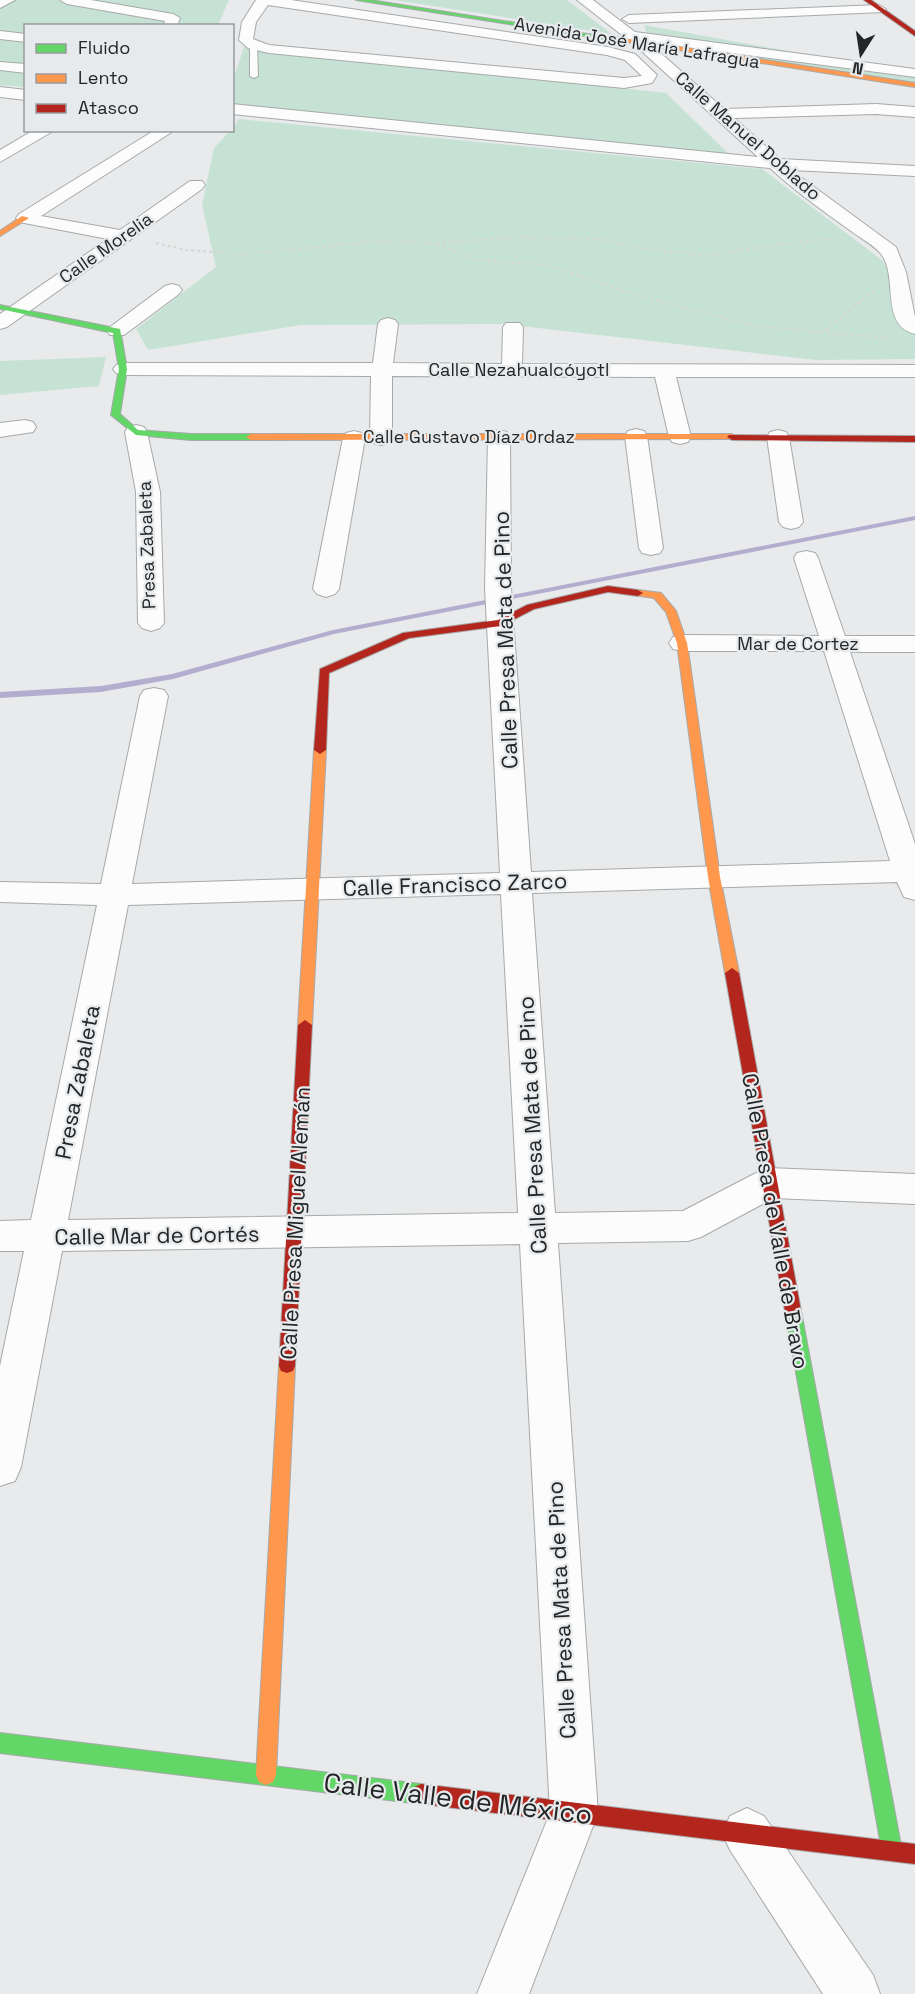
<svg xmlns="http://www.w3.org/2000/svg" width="915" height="1994" viewBox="0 0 915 1994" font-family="'Space Grotesk',sans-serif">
  <rect width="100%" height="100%" fill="#e8eaeb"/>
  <path fill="#c6e2d5" d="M0,0H229L218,25L26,26L25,87L0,85Z
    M395,0H567L612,34Z
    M644,25L915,74V84L650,43Z
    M244,47L666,93L731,156L233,106V80Z
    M239,119L762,169L883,261L915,319V359L816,360L504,324L301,325L148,350L136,329L216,267L202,205L214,148L230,131L232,130Z
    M106,357L99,386L0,395V361Z"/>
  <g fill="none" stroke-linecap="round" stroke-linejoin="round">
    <path fill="#b3aecf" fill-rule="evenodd" d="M915,516V520L334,634L173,679L101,692L0,698V692L101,686L172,674L333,630Z"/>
    <g stroke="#a7a9aa" stroke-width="2">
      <path id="lane" d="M250,43L257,45L258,76L254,78L250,76Z"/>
    </g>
    <g stroke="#a7a9aa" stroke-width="2">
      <path id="street" d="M0,0H15L0,8Z
        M60,0H91L173,14L180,18L177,26H163L165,21L67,4Z
        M256,0H291L608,47L635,54L657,75L652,83L624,88L269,53L248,48L239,40L242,22ZM268,5L607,55L625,60L642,76L624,78L269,45L253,39L256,22Z
        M577,0H593L635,32L915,69V77L648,42L724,109L876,104L915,107V117L876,114L734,118L780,159L915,166V176L791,170L896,247L906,272L915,317V334C879,325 899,277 881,254C874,245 860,238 851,231C823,211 795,191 770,168L232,114V104L758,157L636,46Z
        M879,5L886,9L884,12L629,23L622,19L629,15Z
        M0,31L26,34V42L0,39Z
        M0,62L26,64V73L0,70Z
        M0,87L26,90V100L0,97Z
        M34,130H55L0,162V150Z
        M155,130H175L41,216L120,230L190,181H202L205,185L202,189L7,327L0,329V314L108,239L19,222L16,218L19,214Z
        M172,284L179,286L182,290L179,294L124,335H110L107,331L110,327L165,286Z
        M388,318L395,320L398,324L393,363L502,364L503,327L506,323H520L523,327L522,364L915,365V377H676L691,437L688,442L680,444L672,442L669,437L655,377L392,376V438L389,443L381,445L373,443L370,438L371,376L123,375L116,373L113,369L116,365L123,363H373L378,324L381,320Z
        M25,420L33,422L36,427L33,432L0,437V423Z
        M136,425L144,427L147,432L160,492L164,623L160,628L151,631L142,628L138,623L136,492L125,432L128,427Z
        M636,429L644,431L647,436L663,548L660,553L651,555L642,553L639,548L625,436L628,431Z
        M499,430L507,432L510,437L511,588L531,872L890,861L824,651H682L673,649L669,643L673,637L682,635L819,636L794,558L797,553L806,551L815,553L818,558L845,636H915V652H850L915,844V900L904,897L897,882L532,893L555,1213L683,1211L756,1173L769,1168L915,1174V1204L774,1198L701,1237L688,1241L558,1243L598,1813L529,1994H477L550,1813L520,1244L62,1251L21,1467L15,1481L0,1486V1366L24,1251H0V1221L31,1220L97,905L0,902V882L101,884L140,696L144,690L154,688L164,690L168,696L132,884L500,873L485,588L488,437L491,432ZM501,894L518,1213L68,1220L128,905Z
        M778,430L786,432L789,437L803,522L799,527L791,529L783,527L779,522L767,437L770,432Z
        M354,431L362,433L365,438L339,589L335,594L326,597L317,594L313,589L343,438L346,433Z
        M747,1808L764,1816L873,1975L880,1994H823L730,1850L722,1833L730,1816Z"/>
    </g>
    <g stroke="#a7a9aa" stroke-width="2">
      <path id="fast" d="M356,0H370L613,38L610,40Z
        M0,305L120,329L127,369L120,414L138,430L191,434H251L256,437L251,440H191L136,435L111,415L119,369L113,333L0,309Z
        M793,1304L799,1306L801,1311L902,1851L899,1858L892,1861L885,1858L882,1851L785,1311L787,1306Z
        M0,1733L421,1784L428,1787L431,1794L428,1801L421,1804L0,1753Z"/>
    </g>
    <g stroke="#a7a9aa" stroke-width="2">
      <path id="slow" d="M610,36L915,83V87L608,39Z
        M22,216L29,218L0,236V231Z
        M732,434L737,437L735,439L251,440L246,437L251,434Z
        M638,590L661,593L676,611L687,643L720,877L739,973L732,978L725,973L708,877L677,643L666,612L654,598L634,595L633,593Z
        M320,746L326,750L312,1025L305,1030L298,1025L314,750Z
        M287,1359L293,1361L295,1366L276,1775L273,1782L266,1785L259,1782L256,1775L279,1366L281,1361Z"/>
    </g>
    <g stroke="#a7a9aa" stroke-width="2">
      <path id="jam" d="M864,0H871L915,31V36Z
        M729,435L915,436V442L732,440L727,437Z
        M608,586L638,590L643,593L638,596L608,592L534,609L501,626L409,638L329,673L326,750L320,754L314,750L320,669L403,633L498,620L527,605Z
        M732,968L739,973L801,1311L799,1316L793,1318L787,1316L785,1311L725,973Z
        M305,1020L312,1025L295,1366L293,1371L287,1373L281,1371L279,1366L298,1025Z
        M421,1784L915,1844V1864L421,1804L414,1801L411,1794L414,1787Z"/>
    </g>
    <path stroke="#d4d5d5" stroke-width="2" stroke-dasharray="3 3" stroke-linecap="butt" d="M156,243L186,250L246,254L370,242L436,243L517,237L599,239L647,249L707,255L821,239L832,240
      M437,244L477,260L546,265L640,296L755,326L890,338
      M825,330L875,290"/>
    <use href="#lane" fill="#fcfcfc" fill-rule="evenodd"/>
    <use href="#street" fill="#fcfcfc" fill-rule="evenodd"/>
    <use href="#fast" fill="#63d668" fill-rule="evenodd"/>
    <use href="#slow" fill="#ff974d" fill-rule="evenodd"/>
    <use href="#jam" fill="#b3261e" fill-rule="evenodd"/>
  </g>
  <g text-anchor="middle" stroke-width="4.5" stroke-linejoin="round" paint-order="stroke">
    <g font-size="18" fill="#242526" stroke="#e7eaec">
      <text transform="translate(637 43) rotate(9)" y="6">Avenida José María Lafragua</text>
      <text transform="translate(748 136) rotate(41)" y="6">Calle Manuel Doblado</text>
      <text transform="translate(106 248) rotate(-35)" y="6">Calle Morelia</text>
      <text x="519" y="376">Calle Nezahualcóyotl</text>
      <text x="469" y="443">Calle Gustavo Díaz Ordaz</text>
      <text transform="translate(147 545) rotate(-92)" y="6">Presa Zabaleta</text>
      <text x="798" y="650">Mar de Cortez</text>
    </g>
    <g font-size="22" fill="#242526" stroke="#e7eaec">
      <text transform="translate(505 640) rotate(-92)" y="8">Calle Presa Mata de Pino</text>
      <text transform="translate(455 884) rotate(-2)" y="8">Calle Francisco Zarco</text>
      <text transform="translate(77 1082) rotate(-79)" y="8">Presa Zabaleta</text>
      <text transform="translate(532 1125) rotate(-93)" y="8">Calle Presa Mata de Pino</text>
      <text transform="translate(776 1221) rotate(80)" y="8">Calle Presa de Valle de Bravo</text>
      <text transform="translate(295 1223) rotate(-87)" y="8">Calle Presa Miguel Alemán</text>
      <text transform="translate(157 1235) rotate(-1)" y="8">Calle Mar de Cortés</text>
      <text transform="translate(561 1610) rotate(-93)" y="8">Calle Presa Mata de Pino</text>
    </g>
    <g font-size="27" fill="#242526" stroke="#e7eaec">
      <text transform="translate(458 1799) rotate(7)" y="9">Calle Valle de México</text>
    </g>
  </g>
  <rect x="24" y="24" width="210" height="108" fill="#e7eaec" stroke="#999b9d" stroke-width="1.5"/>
  <rect x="36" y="44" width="30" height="9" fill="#63d668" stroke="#999b9d" stroke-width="1.5"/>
  <text x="78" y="54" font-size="18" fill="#242526">Fluido</text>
  <rect x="36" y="74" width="30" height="9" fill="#ff974d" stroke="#999b9d" stroke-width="1.5"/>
  <text x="78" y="84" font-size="18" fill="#242526">Lento</text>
  <rect x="36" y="104" width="30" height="9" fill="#b3261e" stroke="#999b9d" stroke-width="1.5"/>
  <text x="78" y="114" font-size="18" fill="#242526">Atasco</text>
  <g transform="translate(861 54) rotate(192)" stroke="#e7eaec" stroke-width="4.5" paint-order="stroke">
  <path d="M0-4.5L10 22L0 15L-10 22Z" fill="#242526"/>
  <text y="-9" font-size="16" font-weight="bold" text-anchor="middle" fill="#242526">N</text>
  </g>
</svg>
